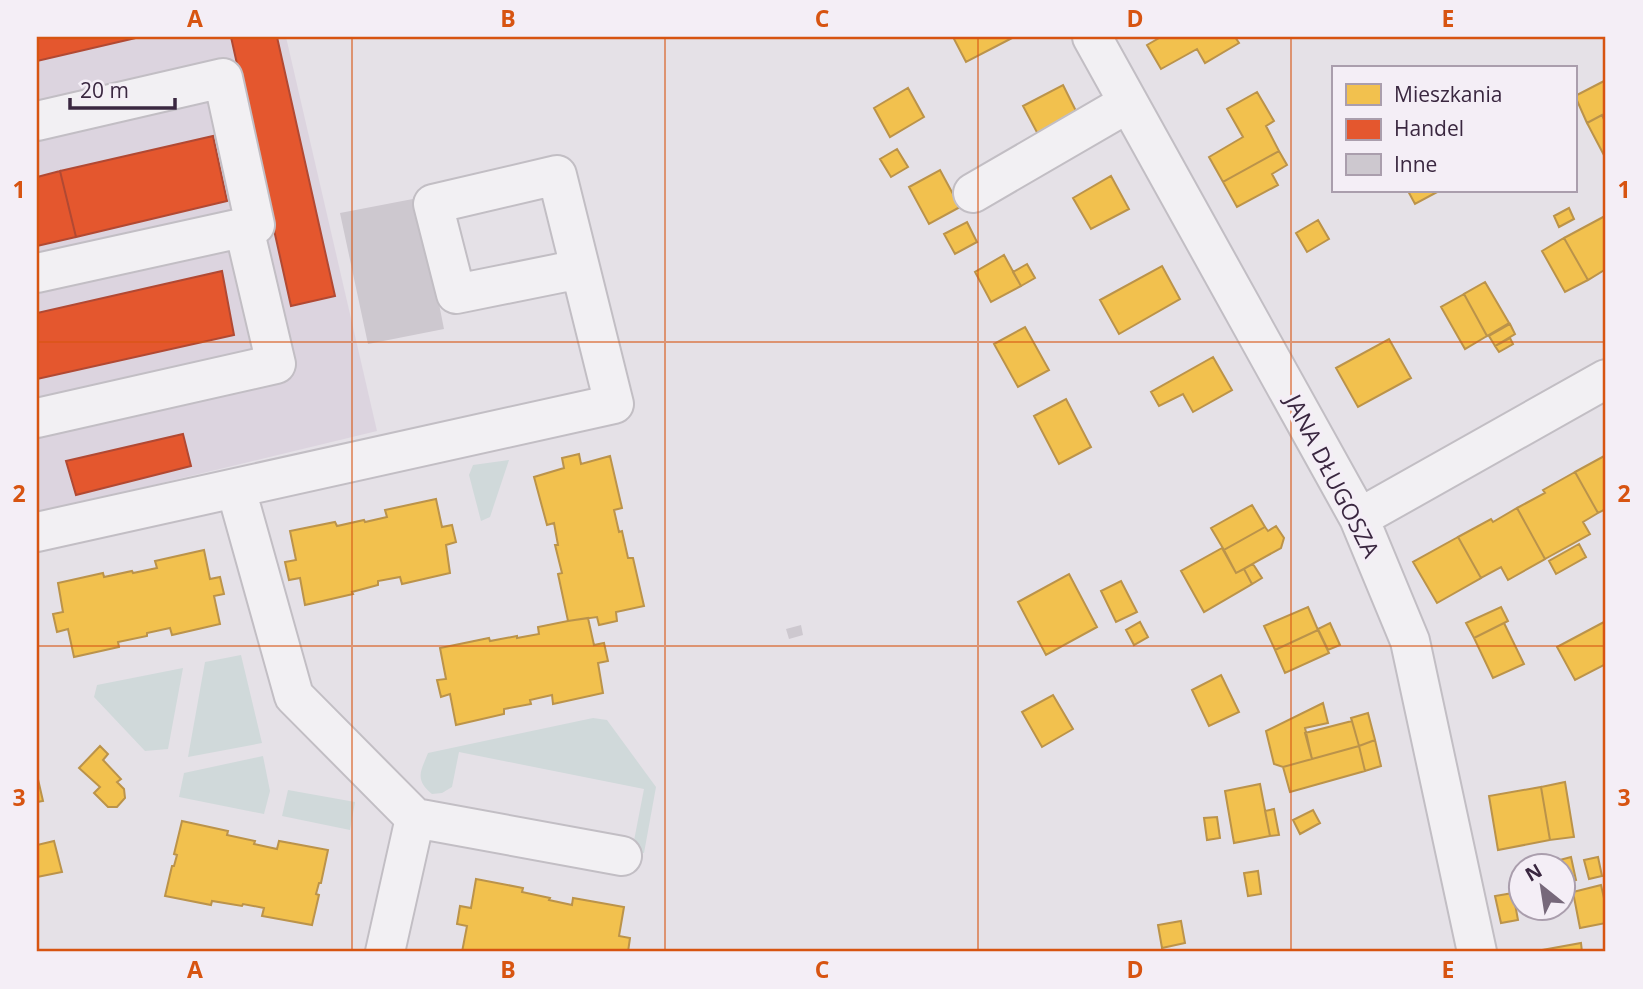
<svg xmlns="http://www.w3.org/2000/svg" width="1643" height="989" viewBox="0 0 1643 989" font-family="'Open Sans',sans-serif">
  <rect width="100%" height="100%" fill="#e5e1e7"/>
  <path fill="#dcd4df" d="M37,37H286L377,431L37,513Z"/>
  <path fill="#d0d9da" d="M509,460L490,517L481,521L469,475L473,465Z
    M241,655L262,743L188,757L205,662Z
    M183,668L168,749L145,751L94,697L97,685Z
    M593,718L607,720L656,787L644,853L632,851L644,789L459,752L452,787L442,793L432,794C414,779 421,771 428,753Z
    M263,756L270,791L264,814L179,797L184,773Z
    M288,790L355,802L350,830L282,816Z"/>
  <path fill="#f2c14e" stroke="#bb934a" stroke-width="2" d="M953,37H1014L966,62Z
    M1161,37H1235L1239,43L1205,63L1197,49L1161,69L1147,45Z
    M1606,80V124L1602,115L1587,123L1575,96Z
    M1063,85L1080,119L1041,140L1023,106Z
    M908,88L924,117L890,137L874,108Z
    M1257,92L1274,121L1266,126L1279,151L1223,182L1209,157L1243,137L1227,109Z
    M1602,115L1606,124V159L1587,123Z
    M897,149L908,167L891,177L880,159Z
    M1279,151L1287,165L1272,174L1278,185L1237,207L1223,182Z
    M940,170L960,207L929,224L909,187Z
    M1111,176L1129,209L1091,229L1073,198Z
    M1408,191H1439L1415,204Z
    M1569,208L1574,219L1559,227L1554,216Z
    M1605,216L1606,269L1588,280L1564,238Z
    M1318,220L1329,239L1307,252L1296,233Z
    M967,222L977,242L955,254L944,234Z
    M1564,238L1588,280L1565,292L1542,251Z
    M1004,255L1021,286L991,302L975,272Z
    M1027,264L1035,278L1021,286L1013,272Z
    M1162,266L1180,299L1119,334L1100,300Z
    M1485,282L1509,323L1487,336L1464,294Z
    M1464,294L1487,336L1465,349L1441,307Z
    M1510,324L1515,334L1495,346L1489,336Z
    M1025,327L1049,370L1018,387L994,344Z
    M1510,338L1513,344L1499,352L1495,346Z
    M1389,339L1411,378L1358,407L1336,368Z
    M1213,357L1232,390L1193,412L1183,394L1159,406L1151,392Z
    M1066,399L1091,447L1059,464L1034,416Z
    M579,454L581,464L610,456L622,508L614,510L619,532L622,531L628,558H633L644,606L616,612L617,621L599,625L597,617L568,621L558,574L562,573L555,545H558L554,523L547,525L534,477L564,468L562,458Z
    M1606,455V509L1598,513L1575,472Z
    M1575,472L1598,513L1583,522L1590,534L1545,559L1517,508L1545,493L1543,490Z
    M436,499L442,527L452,525L456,542L446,545L450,573L402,584L400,577L378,581V585L352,592L353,594L305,605L300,578L289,580L285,562L296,560L290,531L335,522L337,526L364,520L365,522L387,517L385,510Z
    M1252,505L1265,527L1224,550L1211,528Z
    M1517,508L1545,559L1508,580L1501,567L1481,578L1458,537L1491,519L1493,522Z
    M1276,526L1284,538L1281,548L1236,573L1224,550L1265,527L1268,531Z
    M1458,537L1481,578L1437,603L1413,562Z
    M1579,544L1586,557L1556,574L1549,561Z
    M1222,548L1236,573L1244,569L1252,584L1204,612L1181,571Z
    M204,550L210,579L220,577L224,594L214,596L220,624L172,635L170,628L147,633V636L118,642L119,647L74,657L68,629L57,632L53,614L63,612L58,583L103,573L104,577L132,571L133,573L157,568L155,561Z
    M1253,564L1262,578L1252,584L1244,569Z
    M1069,574L1097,627L1046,655L1018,602Z
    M1121,581L1137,612L1116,622L1101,591Z
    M1308,607L1318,630L1275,650L1264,626Z
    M1501,607L1508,621L1474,638L1466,623Z
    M588,618L594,645L604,643L608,661L598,663L603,693L553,704L552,695L530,700L531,704L504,709V714L456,725L450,694L441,697L437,680L446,679L440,648L489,638L490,641L517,636V638L539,634L538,627L568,621Z
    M1140,622L1148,637L1134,645L1126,630Z
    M1604,622L1606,627V664L1575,680L1557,647Z
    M1330,623L1340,645L1328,650L1318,629Z
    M1504,623L1524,664L1493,678L1474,638Z
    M1318,630L1329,653L1285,673L1275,650Z
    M1221,675L1239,712L1209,726L1192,690Z
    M1053,695L1073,729L1042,747L1022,712Z
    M1323,703L1328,723L1305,728L1312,759L1283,767L1274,764L1266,731Z
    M1368,713L1375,740L1359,746L1351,718Z
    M1352,721L1359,746L1312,759L1305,733Z
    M1375,740L1381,766L1365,771L1359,746Z
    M100,746L108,754L103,760L121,779L117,782L124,789L125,798L117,807H108L94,793L100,787L79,768Z
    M1359,746L1365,771L1290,792L1283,767Z
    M37,775L43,801L37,802Z
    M1565,782L1574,837L1550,840L1541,787Z
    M1260,784L1270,836L1234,843L1225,791Z
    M1541,787L1550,840L1498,850L1489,796Z
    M1274,809L1279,835L1270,836L1265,811Z
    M1313,810L1320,823L1300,834L1293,820Z
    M1217,817L1220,838L1207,840L1204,818Z
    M182,821L228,831L227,835L255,841L254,844L277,849L279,841L328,850L321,883H319L316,894L319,895L312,925L262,916L264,908L243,904L242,906L212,901L211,905L165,896L172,866H174L177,855L174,854Z
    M54,841L62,872L37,877V845Z
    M1571,857L1576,880L1562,883V866H1557L1556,861Z
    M1598,857L1602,876L1589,879L1584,860Z
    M1258,871L1261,894L1248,896L1244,873Z
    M476,879L523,888L522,892L550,898L549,900L572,905L573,898L624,907L619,936L630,938L628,952H462L467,926L457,924L460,906L471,908Z
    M1601,885L1606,907V923L1580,928L1573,892Z
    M1513,893L1518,920L1501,923L1495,896Z
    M1181,921L1185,943L1162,948L1158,925Z
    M1581,943L1582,952H1531Z"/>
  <path fill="#e4572e" stroke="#b14933" stroke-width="2" d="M37,37H140L37,61Z
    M231,37H277L335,296L291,306Z
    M213,136L227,201L76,237L60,171Z
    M60,171L76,237L37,246V177Z
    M222,271L234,335L37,379V313Z
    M183,434L191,466L76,495L66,461Z"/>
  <path fill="#cdc8cf" d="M418,198L444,329L368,344L340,213Z
    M801,625L803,635L789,639L786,629Z"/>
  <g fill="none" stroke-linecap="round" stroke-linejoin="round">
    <g stroke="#c2bec4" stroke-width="42">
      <path id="minor" d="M1092,37L1359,518L1410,641L1477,952
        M37,121L223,78L255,225L37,273
        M973,193L1128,103
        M37,418L276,364L244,228
        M236,489L294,696L415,818
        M1359,518L1606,379
        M37,532L614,404L557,175L433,204L456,294L580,269
        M385,952L415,818L622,856"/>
    </g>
    <use href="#minor" stroke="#f2f0f3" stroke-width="38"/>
  </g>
  <path fill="none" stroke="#d75411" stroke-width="2" stroke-opacity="0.55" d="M352,37V952M665,37V952M978,37V952M1291,37V952M37,342H1606M37,646H1606"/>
  <g text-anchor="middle" stroke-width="7" stroke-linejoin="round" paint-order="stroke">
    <g font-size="23" fill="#3a2740" stroke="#f4eef6">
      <text transform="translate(1332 476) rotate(63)" y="8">JANA DŁUGOSZA</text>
    </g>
  </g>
  <rect width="1643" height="989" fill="none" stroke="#f4eef6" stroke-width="77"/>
  <rect x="1332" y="66" width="245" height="126" fill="#f4eef6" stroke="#aa9ead" stroke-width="2"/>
  <rect x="1346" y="84" width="35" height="21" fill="#f2c14e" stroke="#aa9ead" stroke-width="2"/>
  <text x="1394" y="102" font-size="21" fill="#3a2740">Mieszkania</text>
  <rect x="1346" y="119" width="35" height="21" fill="#e4572e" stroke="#aa9ead" stroke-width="2"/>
  <text x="1394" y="136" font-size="21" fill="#3a2740">Handel</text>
  <rect x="1346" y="154" width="35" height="21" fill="#cdc8cf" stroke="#aa9ead" stroke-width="2"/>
  <text x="1394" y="172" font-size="21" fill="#3a2740">Inne</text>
  <g transform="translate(1542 887) rotate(330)"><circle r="33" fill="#f4eef6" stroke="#aa9ead" stroke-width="2"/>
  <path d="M0-5L12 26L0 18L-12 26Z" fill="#76687a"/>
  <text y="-10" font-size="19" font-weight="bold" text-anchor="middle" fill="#3a2740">N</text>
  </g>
  <path d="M70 98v10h105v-10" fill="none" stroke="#3a2740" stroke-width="3.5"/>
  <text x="80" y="98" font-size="21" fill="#3a2740" stroke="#f4eef6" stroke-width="5" paint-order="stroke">20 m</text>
  <rect x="38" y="38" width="1566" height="912" fill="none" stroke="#d75411" stroke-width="2.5"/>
  <g font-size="23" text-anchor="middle" font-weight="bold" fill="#d75411">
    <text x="195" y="27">A</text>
    <text x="508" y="27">B</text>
    <text x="822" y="27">C</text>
    <text x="1135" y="27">D</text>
    <text x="1448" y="27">E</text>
    <text x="19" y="198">1</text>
    <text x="1624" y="198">1</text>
    <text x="19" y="502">2</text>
    <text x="1624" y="502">2</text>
    <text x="19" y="806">3</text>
    <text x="1624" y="806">3</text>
    <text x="195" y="978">A</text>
    <text x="508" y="978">B</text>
    <text x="822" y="978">C</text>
    <text x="1135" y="978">D</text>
    <text x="1448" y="978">E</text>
  </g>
</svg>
